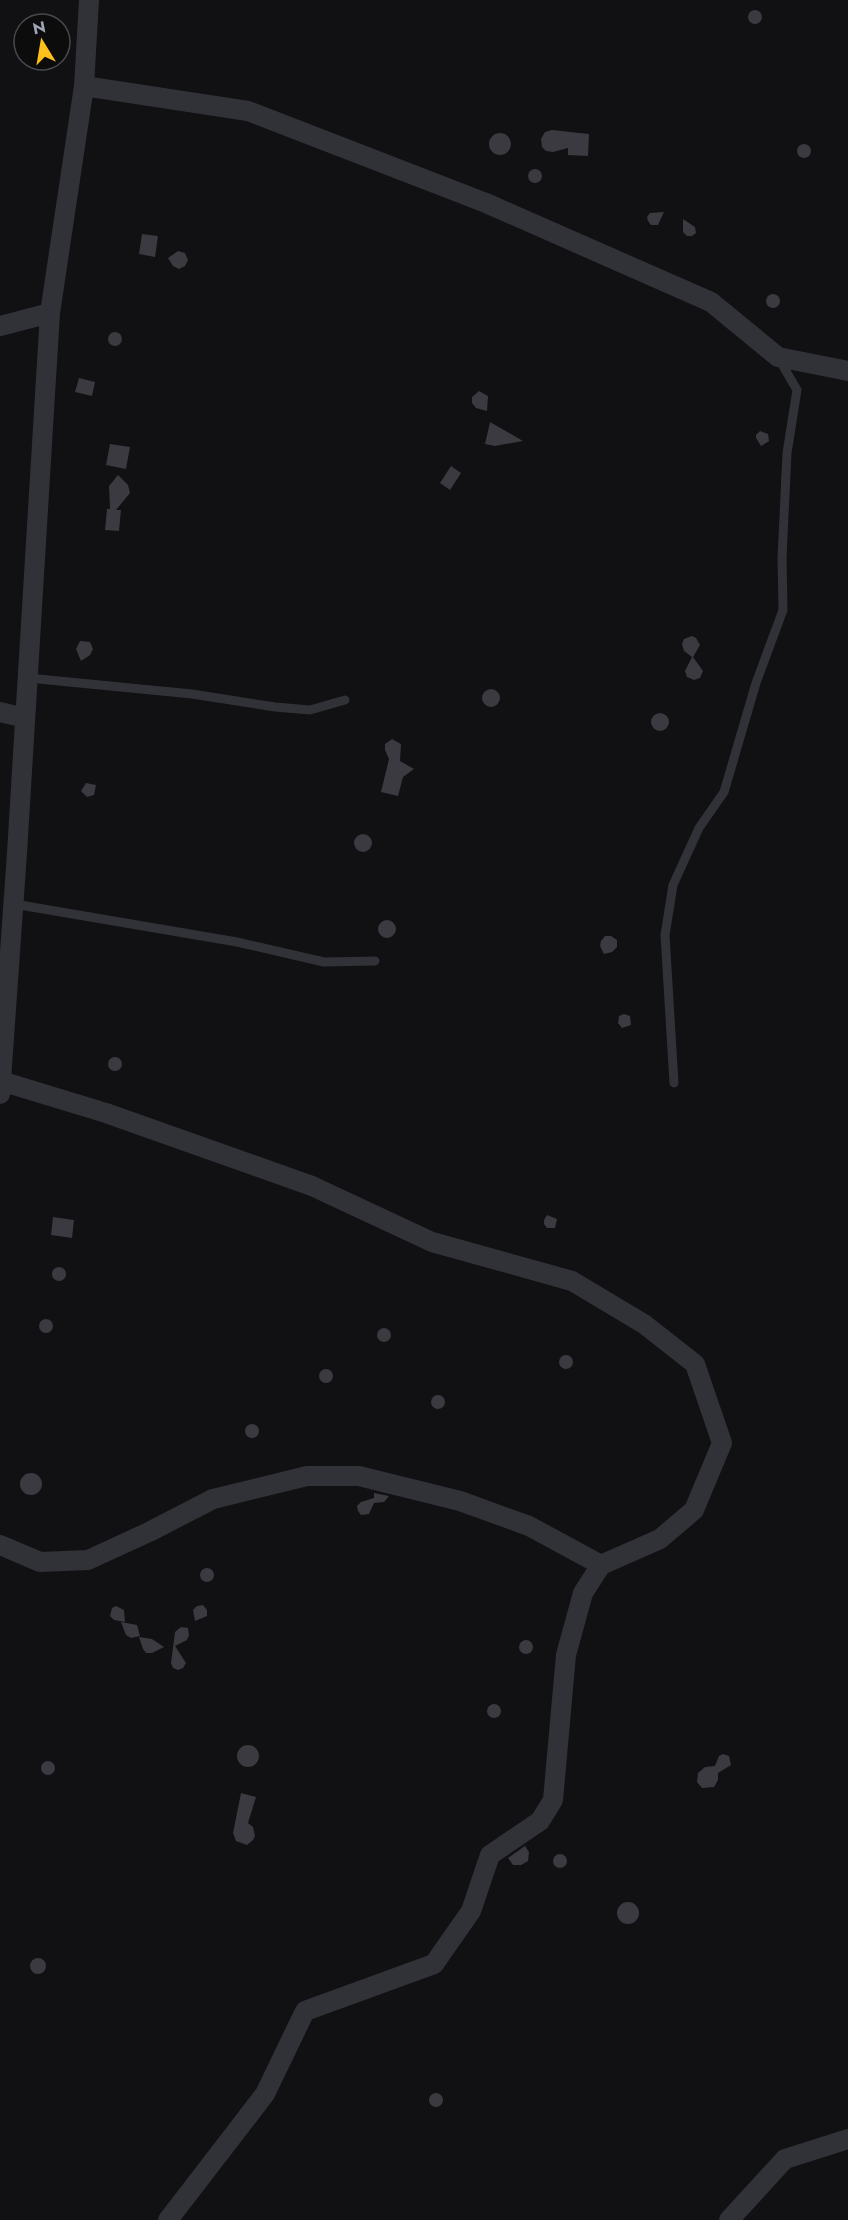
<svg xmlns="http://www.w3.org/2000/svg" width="848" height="2220" viewBox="0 0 848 2220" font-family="Jost,sans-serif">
  <rect width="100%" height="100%" fill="#111012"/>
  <path fill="#3a3a40" d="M748 17a7 7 0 1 1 14 0a7 7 0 1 1-14 0Z
    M552,130L589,134L588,156L568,155V148L553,152L546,151L542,147L541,139L545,132Z
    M489 144a11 11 0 1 1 22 0a11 11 0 1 1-22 0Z
    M797 151a7 7 0 1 1 14 0a7 7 0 1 1-14 0Z
    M528 176a7 7 0 1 1 14 0a7 7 0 1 1-14 0Z
    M664,212L658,225H651L648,221L647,217L650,213Z
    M683,219L695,227L696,233L692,236H687L683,232Z
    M142,234L158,236L155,257L139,254Z
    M178,251L185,253L188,260L185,266L179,269L173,266L168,258Z
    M766 301a7 7 0 1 1 14 0a7 7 0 1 1-14 0Z
    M108 339a7 7 0 1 1 14 0a7 7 0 1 1-14 0Z
    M79,378L95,382L92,396L75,392Z
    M479,391L488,396L487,411L476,408L472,403V397Z
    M490,422L523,441L495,446L485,444Z
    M760,431L768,434L769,441L761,446L756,438V435Z
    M110,444L130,447L126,469L106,465Z
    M451,466L461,473L450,490L440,483Z
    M118,475L128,485L130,493L116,510H121L119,531L105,530L107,509H110L109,486Z
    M692,636L696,638L700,645L693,657L703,671L700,678L694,680L687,677L685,671L692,657L684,651L682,644L684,639Z
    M80,641L90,642L93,649L90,655L81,661L76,649Z
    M482 698a9 9 0 1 1 18 0a9 9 0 1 1-18 0Z
    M651 722a9 9 0 1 1 18 0a9 9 0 1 1-18 0Z
    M392,739L401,744L400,761L414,769L403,777L398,796L381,792L389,759L385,750V744Z
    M86,783L96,785L94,795L87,797L81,791Z
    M354 843a9 9 0 1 1 18 0a9 9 0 1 1-18 0Z
    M378 929a9 9 0 1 1 18 0a9 9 0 1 1-18 0Z
    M605,936H611L617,940V947L612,952L604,954L600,946L601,941Z
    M624,1014L630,1016L631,1025L622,1028L618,1023L619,1016Z
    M108 1064a7 7 0 1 1 14 0a7 7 0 1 1-14 0Z
    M547,1215L557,1219L555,1228H547L544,1224V1220Z
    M53,1217L74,1220L72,1238L51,1235Z
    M52 1274a7 7 0 1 1 14 0a7 7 0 1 1-14 0Z
    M39 1326a7 7 0 1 1 14 0a7 7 0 1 1-14 0Z
    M377 1335a7 7 0 1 1 14 0a7 7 0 1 1-14 0Z
    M559 1362a7 7 0 1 1 14 0a7 7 0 1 1-14 0Z
    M319 1376a7 7 0 1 1 14 0a7 7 0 1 1-14 0Z
    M431 1402a7 7 0 1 1 14 0a7 7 0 1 1-14 0Z
    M245 1431a7 7 0 1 1 14 0a7 7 0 1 1-14 0Z
    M20 1484a11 11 0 1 1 22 0a11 11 0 1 1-22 0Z
    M374,1493L389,1496L384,1502L374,1503L369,1514L361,1515L358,1511L357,1506L361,1502L374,1498Z
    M200 1575a7 7 0 1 1 14 0a7 7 0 1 1-14 0Z
    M203,1605L207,1610V1616L195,1621L193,1610L197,1606Z
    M116,1606L124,1610L125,1622L114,1620L110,1616L112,1608Z
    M121,1622L137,1625L140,1636L131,1638L126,1635Z
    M181,1627L188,1628L189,1635L187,1640L175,1646L186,1663L183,1668L178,1670L173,1668L171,1663L175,1632Z
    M139,1637L152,1639L164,1647L152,1653H146L143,1649Z
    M519 1647a7 7 0 1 1 14 0a7 7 0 1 1-14 0Z
    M487 1711a7 7 0 1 1 14 0a7 7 0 1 1-14 0Z
    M237 1756a11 11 0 1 1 22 0a11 11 0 1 1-22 0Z
    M723,1754L729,1756L731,1765L718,1773V1780L714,1787L702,1788L697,1782L698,1773L705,1767L715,1766L719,1756Z
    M41 1768a7 7 0 1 1 14 0a7 7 0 1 1-14 0Z
    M241,1793L256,1797L248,1823L253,1827L255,1836L253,1840L247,1845L236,1841L233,1833Z
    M525,1846L529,1852L528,1861L521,1865H513L508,1858Z
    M553 1861a7 7 0 1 1 14 0a7 7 0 1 1-14 0Z
    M617 1913a11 11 0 1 1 22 0a11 11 0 1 1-22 0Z
    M30 1966a8 8 0 1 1 16 0a8 8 0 1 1-16 0Z
    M429 2100a7 7 0 1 1 14 0a7 7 0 1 1-14 0Z"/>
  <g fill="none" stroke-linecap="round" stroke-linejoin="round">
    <path stroke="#313238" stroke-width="9" d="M28,678L192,694L275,707L310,710L345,700
      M14,904L237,942L324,962L375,961
      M674,1083L665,935L673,885L699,828L724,792L756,683L783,610L782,558L787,453L797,390L779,359"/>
    <path stroke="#313238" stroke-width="20" d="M84,86L248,111L486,203L711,302L778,357L848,371
      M0,326L50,313
      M0,712L25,718
      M1,1081L106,1113L312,1186L432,1242L572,1281L644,1324L695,1364L722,1443L694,1510L660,1539L601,1565L583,1593L566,1655L553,1800L540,1821L490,1855L471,1911L434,1964L305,2011L265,2094L168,2220
      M0,1094L17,853L50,313L84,86L89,0
      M0,1545L40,1562L88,1560L149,1532L213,1499L307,1476H359L460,1501L529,1526L601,1565
      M729,2220L785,2159L848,2139"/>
  </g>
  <g transform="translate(42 42) rotate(349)"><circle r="28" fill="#0c0c0d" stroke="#474950" stroke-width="1.5"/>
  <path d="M0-4.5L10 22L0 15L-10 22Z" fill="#ffc01c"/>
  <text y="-9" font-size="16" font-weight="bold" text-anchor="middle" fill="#a0a5b5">N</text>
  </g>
</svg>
